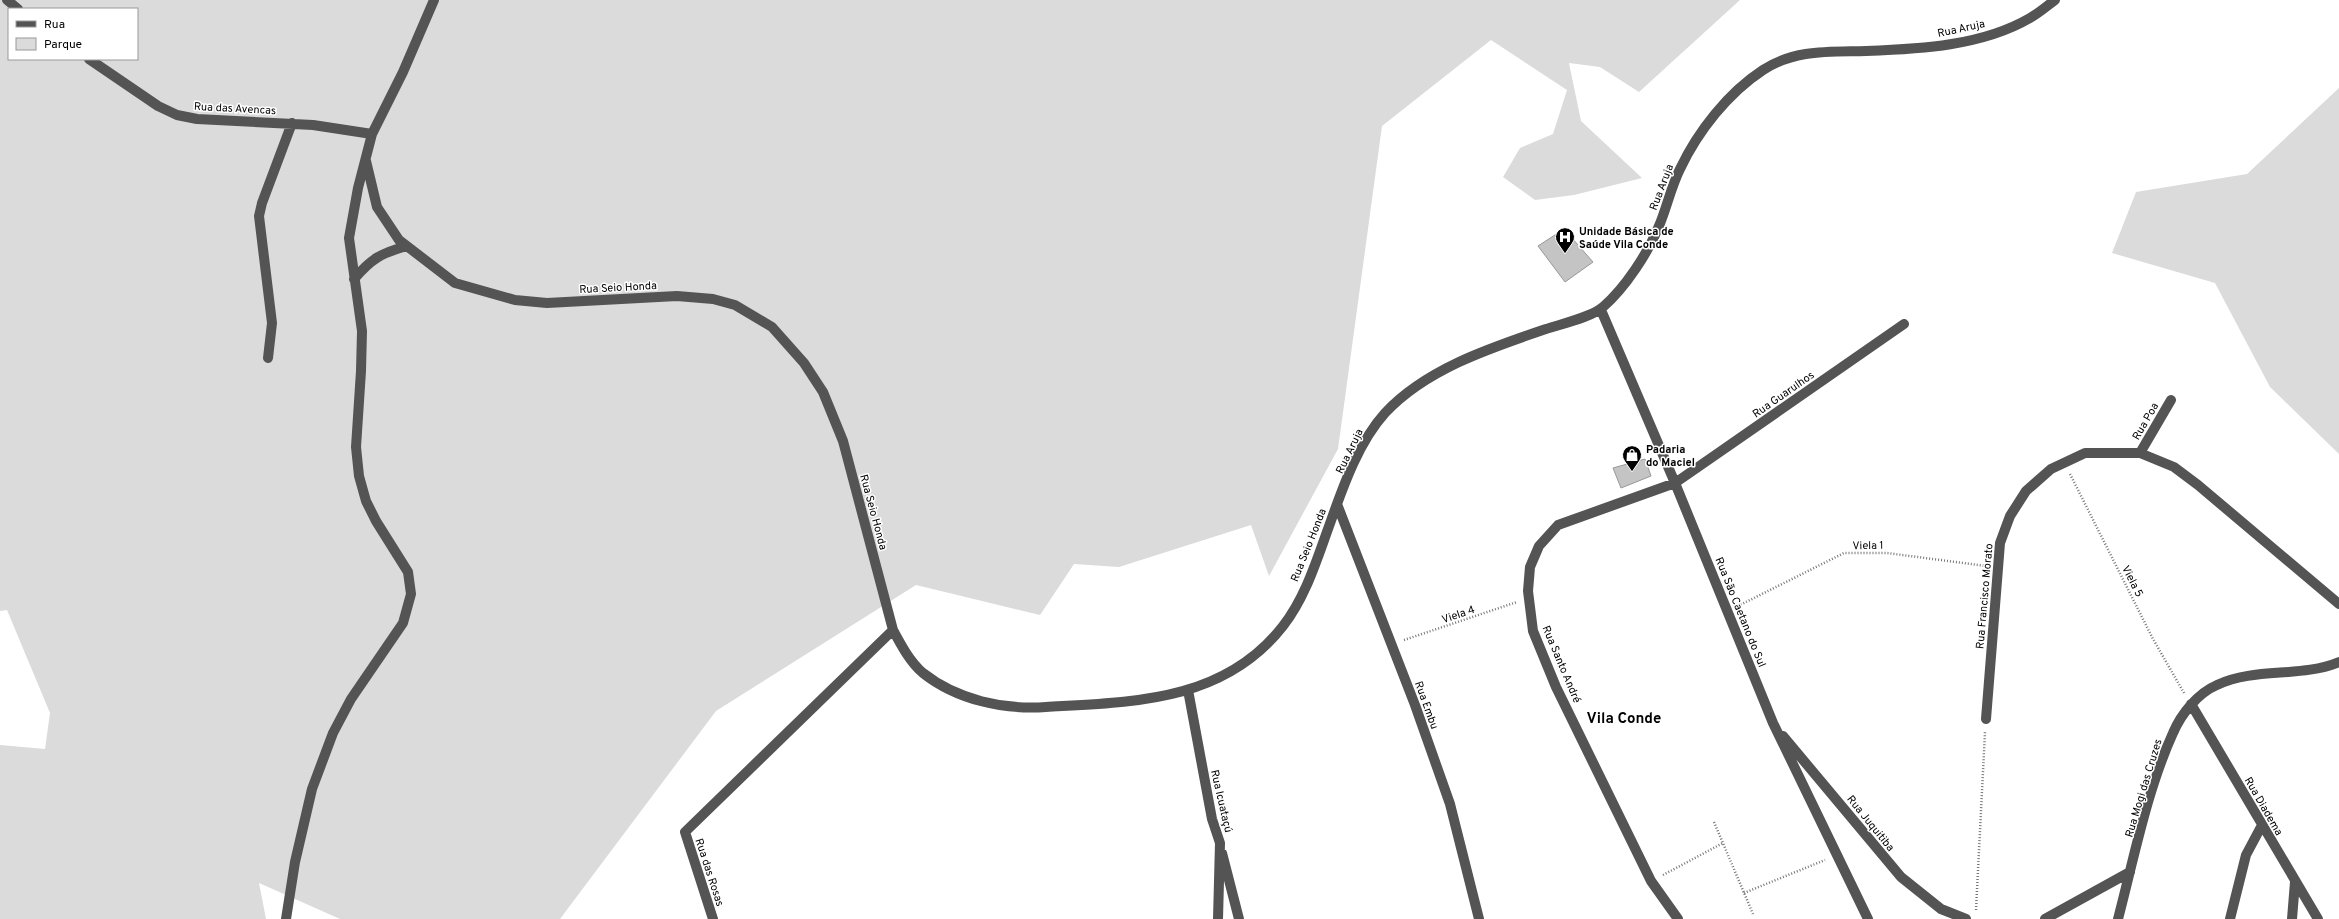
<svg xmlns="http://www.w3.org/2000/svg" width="2339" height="919" viewBox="0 0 2339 919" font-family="Overpass,sans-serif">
  <rect width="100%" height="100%" fill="#fff"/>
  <path fill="#dbdbdb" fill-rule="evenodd" d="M0,0H1740L1639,92L1600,67L1569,63L1581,121L1642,178L1574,195L1535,200L1503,177L1520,148L1553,134L1567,90L1491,40L1382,126L1338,449L1269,576L1251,525L1119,567L1074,564L1040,615L916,585L716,711L560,919H340L259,883L266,919H0V745L45,749L50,713L7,610L0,611ZM9,9H137V59H9Z
    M2339,88V454L2270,387L2215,283L2112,253L2136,192L2247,174Z"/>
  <path fill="#c4c4c4" stroke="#989898" d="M1564,229L1593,262L1565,282L1538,246Z
    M1645,459L1651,476L1621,488L1613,468Z"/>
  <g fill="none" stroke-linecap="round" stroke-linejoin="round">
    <path stroke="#767676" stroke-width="2.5" stroke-dasharray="1 2" stroke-linecap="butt" d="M2070,474L2153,639L2184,693
      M1738,606L1844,553H1887L1986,566
      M1404,640L1517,602
      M1714,822L1753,914
      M1663,875L1723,843
      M1744,893L1825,860
      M1976,910L1985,732"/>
    <path stroke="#545454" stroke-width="10" d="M7,0L18,9
      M89,59L158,106L177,115L197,119L313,125L372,134
      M366,161L377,207L399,240L455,283L515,300L547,303L677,296L713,299L735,305L772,327L804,363L823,392L843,441L893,630C901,645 910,662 923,673C957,700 1004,710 1046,707C1133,702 1224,702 1283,626C1305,598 1316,562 1328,529C1342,490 1357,444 1385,413C1426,369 1490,348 1546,329C1561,324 1592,317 1603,307C1625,288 1648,253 1659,226C1667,207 1671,187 1680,169C1698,131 1728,93 1763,70C1795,49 1830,52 1866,51C1920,49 1982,46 2030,18C2039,13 2047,6 2055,0
      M354,279C371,259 381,253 407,246
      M1601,310L1675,483L1773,723L1868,919
      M268,358L272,323L259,216L262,203L292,123
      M2140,453L2171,400
      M1337,504L1415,705L1450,804L1479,919
      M1188,690L1212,819L1220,843L1218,919
      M2191,704L2318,919
      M1986,719L2000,543L2010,516L2026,491L2051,469L2085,453H2140L2174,467L2198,485L2339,604
      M1783,736L1901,877L1941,909L1966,919
      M1222,853L1239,919
      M286,919L295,862L312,789L333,733L351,699L403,623L411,594L408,572L376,521L366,501L359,476L356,447L361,371L362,331L349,238L358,188L372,134L403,72L434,0
      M713,919L685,832L893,630
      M1678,919L1651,881L1556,687L1533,631L1528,591L1530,567L1539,546L1558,525L1675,483L1904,324
      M2045,919L2130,872
      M2118,919C2134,858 2147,790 2173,733C2181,714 2198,693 2217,685C2255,667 2301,678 2339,662
      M2230,919L2246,855L2262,825
      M2292,919L2295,882"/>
  </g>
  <defs>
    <g id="hospital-pin" transform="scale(1)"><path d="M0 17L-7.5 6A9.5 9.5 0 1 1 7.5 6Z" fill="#000" stroke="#fff"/><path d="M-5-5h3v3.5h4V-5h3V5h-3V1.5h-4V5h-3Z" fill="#fff"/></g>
    <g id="shop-pin" transform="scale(1)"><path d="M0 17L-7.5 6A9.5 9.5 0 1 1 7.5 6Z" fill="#000" stroke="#fff"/><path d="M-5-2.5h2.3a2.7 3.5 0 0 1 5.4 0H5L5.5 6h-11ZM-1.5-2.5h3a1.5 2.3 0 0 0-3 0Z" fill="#fff"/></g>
  </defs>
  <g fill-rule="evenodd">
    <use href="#hospital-pin" x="1565" y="237"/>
    <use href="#shop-pin" x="1632" y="455"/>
  </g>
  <g text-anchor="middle" stroke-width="3" stroke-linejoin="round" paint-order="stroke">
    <g font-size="11" fill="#000" stroke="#fff">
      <text transform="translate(1961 28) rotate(-12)" y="4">Rua Aruja</text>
      <text transform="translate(235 108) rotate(3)" y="4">Rua das Avencas</text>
      <text transform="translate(1661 187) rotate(-69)" y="4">Rua Aruja</text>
      <text transform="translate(618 287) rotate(-3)" y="4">Rua Seio Honda</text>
      <text transform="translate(1783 394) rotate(-35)" y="4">Rua Guarulhos</text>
      <text transform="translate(2145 421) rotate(-60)" y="4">Rua Poa</text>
      <text transform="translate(1349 451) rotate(-64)" y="4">Rua Aruja</text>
      <text transform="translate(874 512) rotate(75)" y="4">Rua Seio Honda</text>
      <text transform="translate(1308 545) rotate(-68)" y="4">Rua Seio Honda</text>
      <text transform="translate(1868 545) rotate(-1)" y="4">Viela 1</text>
      <text transform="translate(2133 581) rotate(63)" y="4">Viela 5</text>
      <text transform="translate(1984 596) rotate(-85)" y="4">Rua Francisco Morato</text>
      <text transform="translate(1741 612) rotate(68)" y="4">Rua São Caetano do Sul</text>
      <text transform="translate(1458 614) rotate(-19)" y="4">Viela 4</text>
      <text transform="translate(1562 664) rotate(67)" y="4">Rua Santo André</text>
      <text transform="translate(1427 705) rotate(70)" y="4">Rua Embu</text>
      <text transform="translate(2143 788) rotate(-73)" y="4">Rua Mogi das Cruzes</text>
      <text transform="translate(1222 801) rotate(77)" y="4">Rua Icuataçú</text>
      <text transform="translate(2264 806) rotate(60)" y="4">Rua Diadema</text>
      <text transform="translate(1871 823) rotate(51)" y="4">Rua Juquitiba</text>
      <text transform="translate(710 872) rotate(72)" y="4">Rua das Rosas</text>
    </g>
    <g font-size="11" font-weight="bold" fill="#000" stroke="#fff" text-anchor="start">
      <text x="1579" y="235">Unidade Básica de<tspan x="1579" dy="13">Saúde Vila Conde</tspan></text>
      <text x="1646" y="453">Padaria<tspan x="1646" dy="13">do Maciel</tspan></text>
    </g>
    <g font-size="15" font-weight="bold" fill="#000" stroke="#fff">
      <text x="1624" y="723">Vila Conde</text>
    </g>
  </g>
  <rect x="8" y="8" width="130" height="52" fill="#ffffff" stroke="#999999"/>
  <rect x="16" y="21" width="20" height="6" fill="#545454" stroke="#999999"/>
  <text x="44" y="28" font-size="12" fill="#000000">Rua</text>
  <rect x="16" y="38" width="20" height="12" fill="#dbdbdb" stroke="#999999"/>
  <text x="44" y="48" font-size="12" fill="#000000">Parque</text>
</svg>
